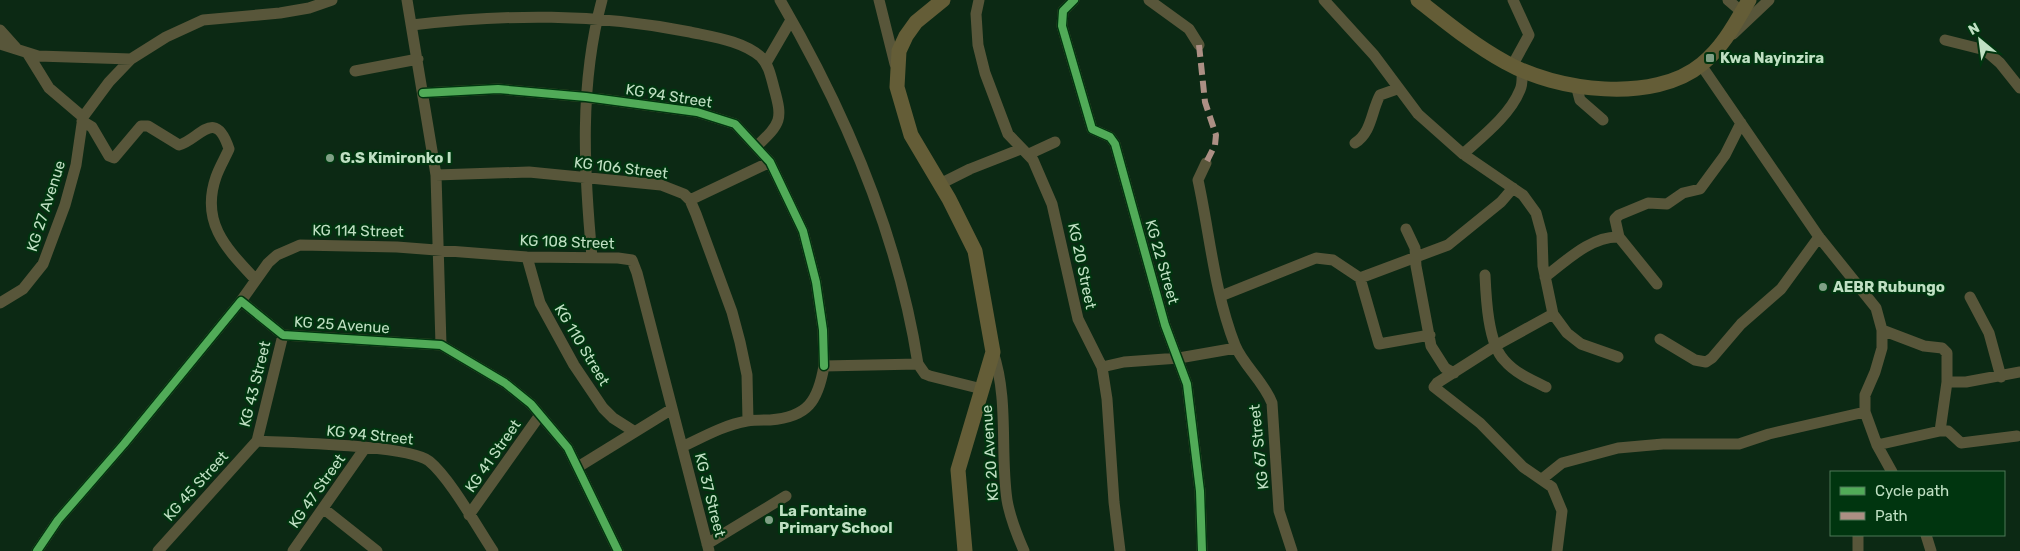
<svg xmlns="http://www.w3.org/2000/svg" width="2020" height="551" viewBox="0 0 2020 551" font-family="Rubik,sans-serif">
  <rect width="100%" height="100%" fill="#0c2914"/>
  <g fill="none" stroke-linecap="round" stroke-linejoin="round">
    <path stroke="#58563a" stroke-width="11" d="M407,0L436,175L441,345
      M780,0C846,113 898,235 918,364
      M879,0L895,64
      M979,0L976,14L978,45L985,73L1008,134L1033,160L1052,204L1078,319L1102,367L1107,399L1114,502L1120,551
      M1074,0L1063,11L1062,26L1092,129L1110,137L1115,144L1165,325L1187,384L1200,491L1202,551
      M1149,0L1189,29L1199,45
      M1324,0L1374,55L1418,114L1463,154L1523,195L1536,213L1542,235L1543,266L1553,314L1567,333L1581,344L1618,357
      M1728,0L1742,12
      M412,25C509,14 594,13 690,32C713,37 743,41 761,57C769,65 771,77 774,88C783,120 781,123 757,146
      M0,30L17,49
      M1733,34L1769,0
      M1945,40L1985,50L2000,63L2020,88
      M0,44L38,56L131,59
      M28,54L49,88L83,117
      M766,63L791,20
      M1701,65L1819,237L1876,308L1882,330V348L1875,372L1865,395V412L1877,445L1892,472
      M1512,66L1529,35L1513,0
      M355,71L418,59
      M1576,85L1580,100L1603,120
      M423,93L498,89L586,97L697,112L735,124L770,162L803,231L816,282L823,330L824,366
      M82,121L92,127L109,156L114,158L141,126H148L179,145C199,140 215,106 229,149C225,158 219,168 216,177C200,223 227,249 256,280
      M1355,143C1372,132 1371,112 1380,95L1397,89
      M1029,154L1055,142
      M1463,154C1483,136 1510,115 1520,90C1523,84 1522,76 1522,70
      M1206,163L1198,180C1210,235 1214,291 1235,345C1243,365 1263,380 1272,403L1279,511L1292,551
      M436,175L529,172L661,185L684,194L690,200L696,214L732,312L740,342L747,375L748,421
      M940,184L970,169L1021,149
      M690,200L770,162
      M1406,229L1415,248L1416,266L1431,346L1445,368L1454,373
      M1619,237L1615,219L1619,215L1648,203L1667,204L1683,193L1700,189L1725,155L1741,123
      M527,257L540,303L574,365L603,408L613,418L635,432
      M592,257C584,171 579,84 602,0
      M1485,275C1486,298 1488,343 1504,360C1515,373 1531,380 1546,387
      M1545,277C1566,261 1591,236 1619,237L1657,284
      M1221,296L1316,258L1333,260L1360,278
      M1970,297L1989,333L2001,377
      M241,301L268,263L277,255L300,245L397,247L527,257L618,258L632,260L637,273L709,551
      M0,303L23,289L43,264L65,205L76,165L83,117L109,82L131,59L166,37L203,20L280,13L309,8L332,0
      M1553,314L1495,346L1437,383L1434,387L1480,423L1523,467L1552,487L1562,511L1557,551
      M1882,330L1924,346L1942,348L1947,353V382L1940,431
      M1430,335L1379,344L1360,278L1448,245L1501,202L1513,188
      M1660,339L1695,360L1706,362L1712,358L1741,324L1781,289L1819,237
      M993,352C1009,399 1000,452 1007,500C1010,518 1017,535 1024,551
      M1102,367L1124,362L1179,358L1236,348
      M1947,382H1966L2020,372
      M257,441C290,443 408,445 429,461C450,478 477,527 493,551
      M1877,445L1940,431H1948L1961,443L2017,436
      M682,447C703,437 724,425 747,421C755,420 763,420 770,420C808,417 818,401 824,366L918,364L925,374L930,376L982,389
      M578,467L672,409
      M1542,479L1562,463L1618,448L1663,444H1739L1769,434L1865,412
      M324,509L377,551
      M469,515L540,415
      M1926,535L1931,551
      M707,544L786,496
      M37,551L58,520L124,444L241,301L283,335L441,345L505,383L531,404L568,448L618,551
      M158,551L257,441L283,335
      M293,551L365,448
      M1858,551V535"/>
    <path stroke="#645d37" stroke-width="15" d="M943,0L916,22L906,36L899,51L897,87L911,135L949,199L975,251L993,352L958,470L965,551
      M1418,0C1446,22 1474,45 1505,62C1556,91 1654,104 1702,64C1723,47 1735,24 1749,0"/>
    <path stroke="#ac8f84" stroke-width="6" stroke-dasharray="12 6" stroke-linecap="butt" d="M1199,45L1205,102L1216,135L1215,145L1206,163"/>
    <g stroke="#00350f" stroke-width="11">
      <path id="cycleway" d="M1074,0L1063,11L1062,26L1092,129L1110,137L1115,144L1165,325L1187,384L1200,491L1202,551
        M423,93L498,89L586,97L697,112L735,124L770,162L803,231L816,282L823,330L824,366
        M37,551L58,520L124,444L241,301L283,335L441,345L505,383L531,404L568,448L618,551"/>
    </g>
    <use href="#cycleway" stroke="#51ab58" stroke-width="8"/>
  </g>
  <g fill="#80a086" stroke="#00350f" stroke-width="2">
    <rect x="1705" y="53" width="10" height="10" rx="2.5"/>
    <circle cx="330" cy="158" r="5"/>
    <circle cx="1823" cy="287" r="5"/>
    <circle cx="769" cy="520" r="5"/>
  </g>
  <g text-anchor="middle" stroke-width="4.5" stroke-linejoin="round" paint-order="stroke">
    <g font-size="15" font-weight="bold" fill="#bfe0c3" stroke="#00350f" text-anchor="start">
      <text x="1720" y="63">Kwa Nayinzira</text>
      <text x="340" y="163">G.S Kimironko I</text>
      <text x="1833" y="292">AEBR Rubungo</text>
      <text x="779" y="516">La Fontaine<tspan x="779" dy="17">Primary School</tspan></text>
    </g>
    <g font-size="15" fill="#bfe0c3" stroke="#00350f">
      <text transform="translate(669 96) rotate(9)" y="5">KG 94 Street</text>
      <text transform="translate(621 168) rotate(7)" y="5">KG 106 Street</text>
      <text transform="translate(46 206) rotate(-72)" y="5">KG 27 Avenue</text>
      <text transform="translate(358 231) rotate(1)" y="5">KG 114 Street</text>
      <text transform="translate(567 242) rotate(2)" y="5">KG 108 Street</text>
      <text transform="translate(1162 262) rotate(74)" y="5">KG 22 Street</text>
      <text transform="translate(1082 266) rotate(78)" y="5">KG 20 Street</text>
      <text transform="translate(342 325) rotate(4)" y="5">KG 25 Avenue</text>
      <text transform="translate(582 345) rotate(59)" y="5">KG 110 Street</text>
      <text transform="translate(255 384) rotate(-76)" y="5">KG 43 Street</text>
      <text transform="translate(370 435) rotate(6)" y="5">KG 94 Street</text>
      <text transform="translate(1259 447) rotate(-96)" y="5">KG 67 Street</text>
      <text transform="translate(990 453) rotate(-94)" y="5">KG 20 Avenue</text>
      <text transform="translate(493 456) rotate(-55)" y="5">KG 41 Street</text>
      <text transform="translate(196 486) rotate(-48)" y="5">KG 45 Street</text>
      <text transform="translate(317 491) rotate(-55)" y="5">KG 47 Street</text>
      <text transform="translate(710 495) rotate(76)" y="5">KG 37 Street</text>
    </g>
  </g>
  <rect x="1830" y="471" width="175" height="65" fill="#00350f" stroke="#4c7957"/>
  <rect x="1840" y="487" width="25" height="8" fill="#51ab58" stroke="#4c7957"/>
  <text x="1875" y="496" font-size="15" fill="#bfe0c3">Cycle path</text>
  <rect x="1840" y="512" width="25" height="8" fill="#ac8f84" stroke="#4c7957"/>
  <text x="1875" y="521" font-size="15" fill="#bfe0c3">Path</text>
  <g transform="translate(1980 40) rotate(331)" stroke="#00350f" stroke-width="4" paint-order="stroke">
  <path d="M0-4L9 19L0 12L-9 19Z" fill="#bfe0c3"/>
  <text y="-8" font-size="14" font-weight="bold" text-anchor="middle" fill="#bfe0c3">N</text>
  </g>
</svg>
